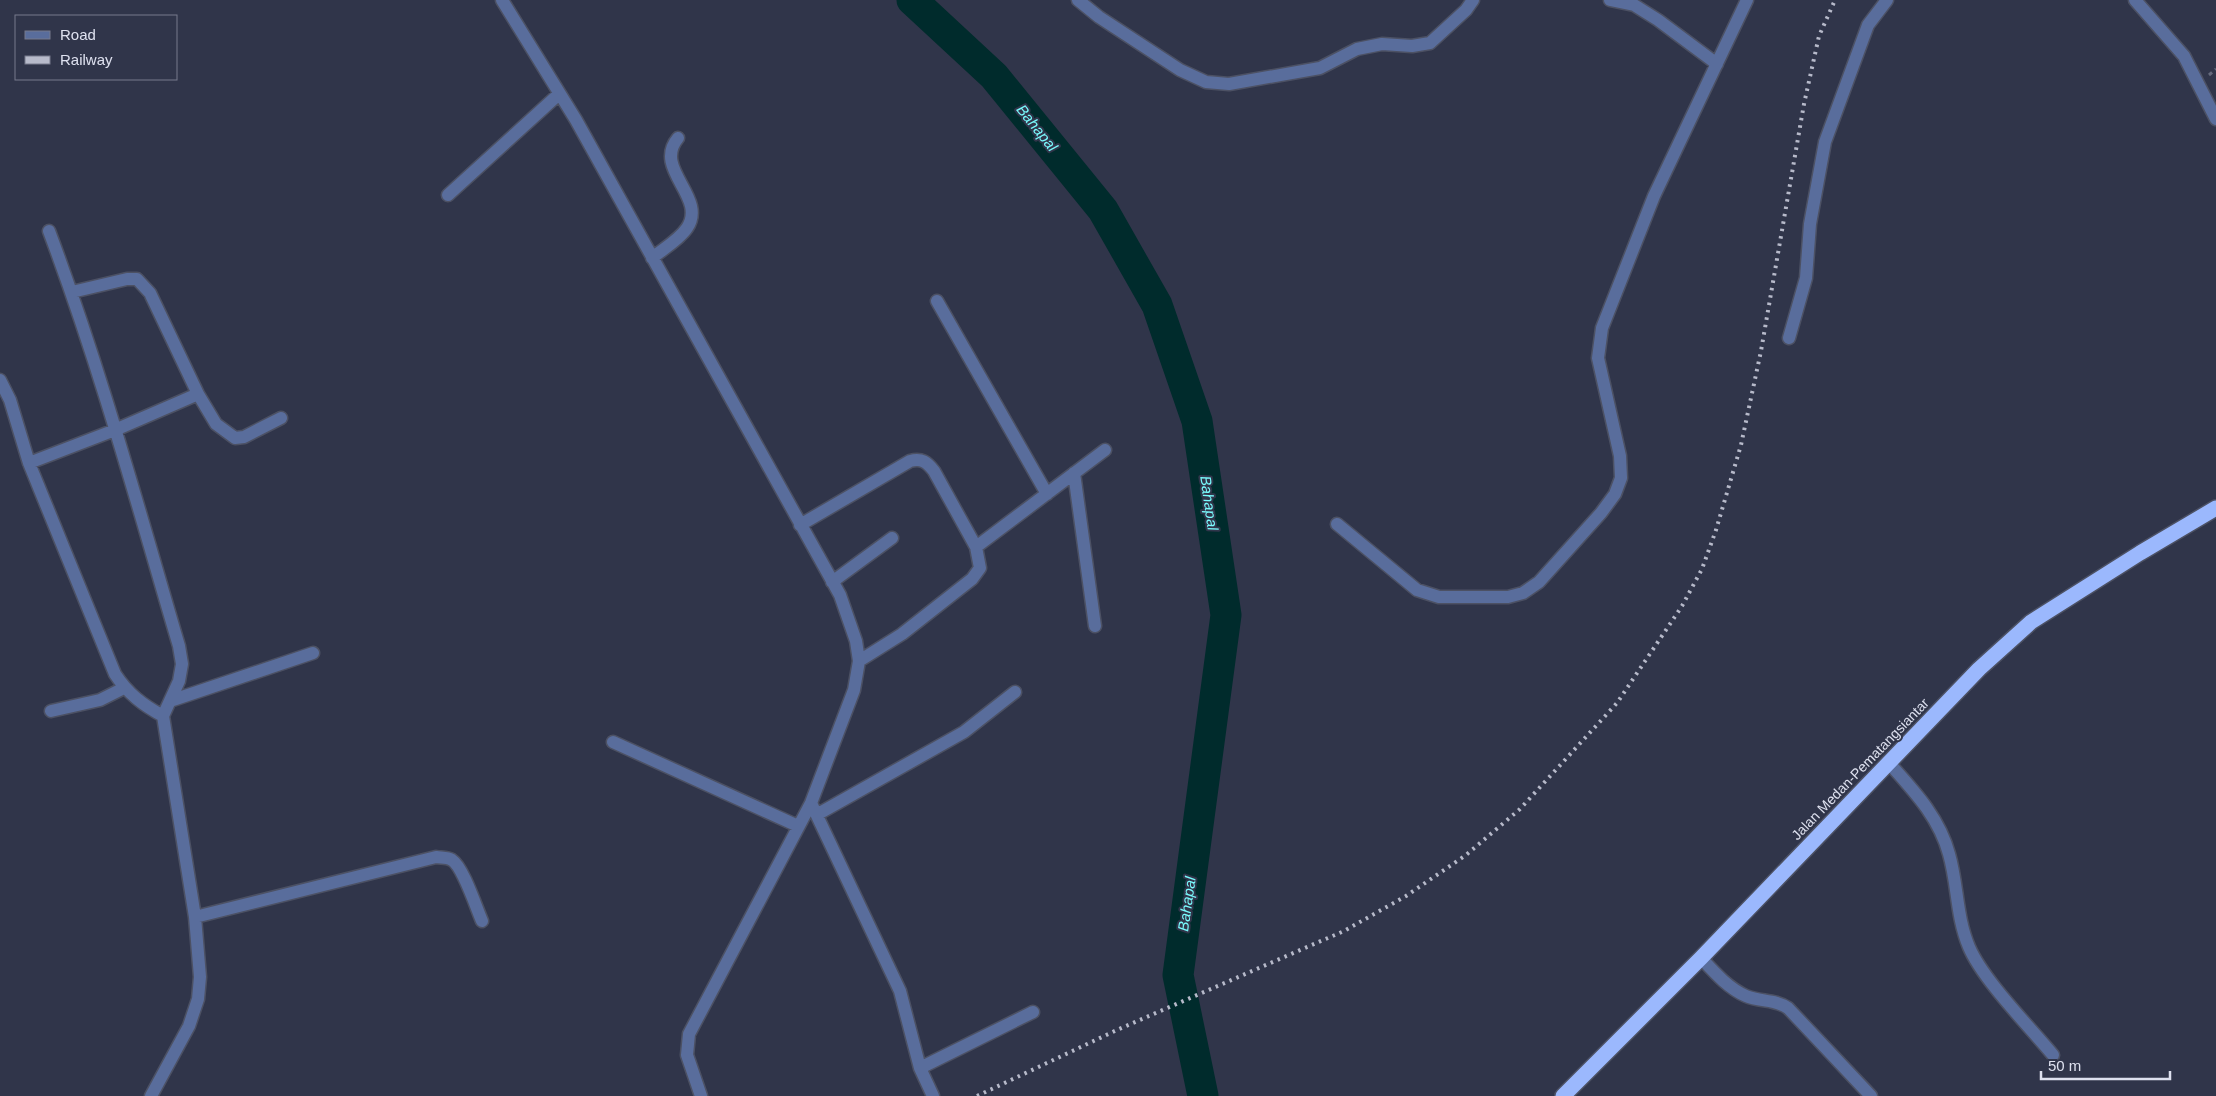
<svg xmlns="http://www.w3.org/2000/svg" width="2216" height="1096" viewBox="0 0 2216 1096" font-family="Arial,sans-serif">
  <rect width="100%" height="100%" fill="#30354a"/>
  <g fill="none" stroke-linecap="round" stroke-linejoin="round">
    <path stroke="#002b2c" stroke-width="31" d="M912,0L994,76L1103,210L1157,305L1197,421L1226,615L1178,975L1203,1096"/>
    <g stroke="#4c5164" stroke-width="15">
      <path id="minor" d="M502,0L576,120L840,595L856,641L859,661L854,690L811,803L689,1034L687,1055L701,1096
        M1078,0L1099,17L1180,70L1206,82L1229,84L1320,68L1357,49L1382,44L1412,46L1430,43L1466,10L1473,0
        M1610,0L1634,5L1658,20L1717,64
        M2135,0L2184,56L2216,119
        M448,195L559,94
        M49,231C100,367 138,507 179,646L182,664L179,681L163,716L195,917L200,977L198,999L189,1026L151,1096
        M652,258C663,249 679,240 687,228C708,197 652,169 678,138
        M72,292L127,279H137L150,293L198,394L216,424L235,438L244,437L281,418
        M937,301L1047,494
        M1789,338L1806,278L1810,224L1825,142L1868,25L1887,0
        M0,380L10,400L29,463L115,674C128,694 143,705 163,716
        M29,463L115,430L198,394
        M1074,473L1095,626
        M1337,524L1417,590L1439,597H1508L1523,593L1539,582L1601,513L1615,494L1621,478L1620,456L1598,358L1602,328L1654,196L1747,0
        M800,525L910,461C922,458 927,462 934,471L976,547L1105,450
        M832,582L892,538
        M859,661L902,634L972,579L980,568L976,547
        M173,700L313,653
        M51,711L100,700L124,688
        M613,742L798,826
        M1889,763C1914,791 1939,817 1949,854C1958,885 1956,916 1969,947C1983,980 2029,1026 2053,1055
        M811,803L900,991L920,1068L933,1096
        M818,814L964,732L1015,692
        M195,917L436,857C441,858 447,857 452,860C463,867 476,907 482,921
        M1701,958C1714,972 1728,988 1746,996C1760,1002 1775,999 1788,1008L1871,1096
        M920,1068L1033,1012"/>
    </g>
    <g stroke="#4c5164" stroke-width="18">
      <path id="highway" d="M1563,1096L1701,958L1979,669L2031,622L2140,553L2216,508"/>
    </g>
    <path stroke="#656a7d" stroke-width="3" stroke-dasharray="4 4" stroke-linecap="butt" d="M2209,75L2216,69"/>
    <use href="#minor" stroke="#596d9c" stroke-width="12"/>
    <use href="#highway" stroke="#9bb8fd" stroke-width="15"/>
    <path stroke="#b7baca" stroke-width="4" stroke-dasharray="2.5 5" stroke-linecap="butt" d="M977,1096L1119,1029L1344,931L1406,896L1466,855L1520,809L1617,703L1682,606L1702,569L1716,530L1741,445L1761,351L1804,104L1819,36L1835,0"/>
  </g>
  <g text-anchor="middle" stroke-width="4" stroke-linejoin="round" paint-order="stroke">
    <g font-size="14" fill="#dee1ef" stroke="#30354a">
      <text transform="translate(1860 769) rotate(-46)" y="5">Jalan Medan-Pematangsiantar</text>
    </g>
    <g font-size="15" font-style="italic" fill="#79fafd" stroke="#30354a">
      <text transform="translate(1037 128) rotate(51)" y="5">Bahapal</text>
      <text transform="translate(1209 503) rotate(82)" y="5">Bahapal</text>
      <text transform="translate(1187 904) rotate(-82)" y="5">Bahapal</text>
    </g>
  </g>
  <rect x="15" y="15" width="162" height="65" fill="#30354a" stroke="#767a8c"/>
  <rect x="25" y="31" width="25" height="8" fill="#596d9c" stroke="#767a8c"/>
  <text x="60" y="40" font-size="15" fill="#dee1ef">Road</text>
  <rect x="25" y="56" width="25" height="8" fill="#b7baca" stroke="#767a8c"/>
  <text x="60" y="65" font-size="15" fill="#dee1ef">Railway</text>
  <path d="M2041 1071v8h129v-8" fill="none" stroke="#dee1ef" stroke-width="2.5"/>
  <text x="2048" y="1071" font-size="15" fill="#dee1ef" stroke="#30354a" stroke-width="4" paint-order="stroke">50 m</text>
</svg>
